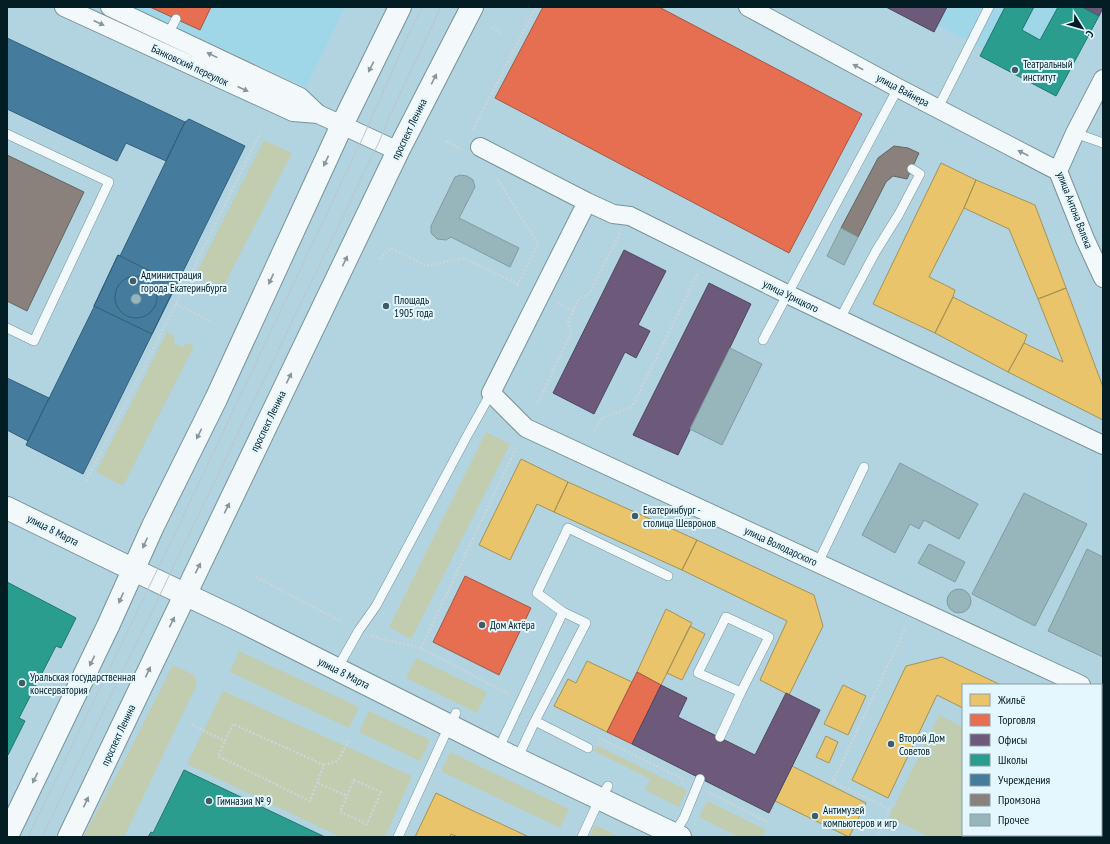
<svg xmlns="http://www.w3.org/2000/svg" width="1110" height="844" viewBox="0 0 1110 844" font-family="'PT Sans Narrow',sans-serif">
  <rect width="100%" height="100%" fill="#b2d4e0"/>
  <path fill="#9fd7e9" d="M132,7H345L306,87L272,71Z
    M903,7H1094L1055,86Z"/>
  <path fill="#c2ccaf" d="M264,140L292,153L221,291L215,288L214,282L207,280L203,282L194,278Z
    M167,332L174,336L175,344L182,347L187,343L194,346L123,486L96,472Z
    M486,432L510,444L411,639L389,627Z
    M239,651L359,707L349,728L230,672Z
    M416,658L487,692L477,713L406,678Z
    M173,665L194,675L197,684L124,837H83L128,754Z
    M223,691L412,776L385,837H341L187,764Z
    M369,711L430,740L420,761L359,732Z
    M939,715L963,727V835H1008L1007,837H929L889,817Z
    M596,745L687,790L679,807L645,790L650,779L594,751Z
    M450,752L569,809L560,828L441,771Z
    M707,801L766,830L763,837H739L699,817Z
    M595,825L620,837H589Z"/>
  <path fill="#e9c46a" stroke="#a49255" d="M941,163L976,180L964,208L929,277L955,290L953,297L935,333L873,304Z
    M976,180L1035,205L1066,288L1038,299L1009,229L964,208Z
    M1066,288L1103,387V420L1008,372L1024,343L1063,362L1038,299Z
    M953,297L1027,335L1024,343L1008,372L935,333Z
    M521,459L568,482L554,512L537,504L510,560L479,545Z
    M568,482L697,540L682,570L554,512Z
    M697,540L814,595L823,626L789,695L760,680L787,621L682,570Z
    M666,609L692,623L661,685L637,672Z
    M690,626L705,634L682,680L667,673Z
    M942,657L1001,685H963V708L937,695L888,798L852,780L906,666Z
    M587,661L632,682L607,732L554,706L568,679L576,683Z
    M843,685L866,696L848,735L824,724Z
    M826,736L838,742L829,763L816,757Z
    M1101,758L1103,764V767L1101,771Z
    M792,766L866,803L849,837L775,801Z
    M436,793L467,808L529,837H458L451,834L450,837H415Z
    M1021,835H1068L1067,837H1020Z"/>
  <path fill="#e76f51" stroke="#a35644" d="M150,7H211L200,30Z
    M543,7H659L862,114L789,253L495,98Z
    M465,576L531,608L499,675L433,642Z
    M637,672L661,685L632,744L607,732Z"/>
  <path fill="#6d597a" stroke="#4d4760" d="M886,7H947L934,32Z
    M1082,7H1103V8L1099,16Z
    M624,250L666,271L638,325L650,331L636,358L625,352L594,414L553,393Z
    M709,283L751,304L678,455L633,435Z
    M661,685L687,698L678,717L755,755L786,693L820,710L769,813L632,744Z"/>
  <path fill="#2a9d8f" stroke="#1e776f" d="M1005,7H1034L1022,30L1040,40L1058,7H1082L1099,16L1056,96L980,56Z
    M7,582L76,618L61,648L56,646L19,718L25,721L8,755L7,754Z
    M184,770L325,837H148L151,832L153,833Z"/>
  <path fill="#457b9d" stroke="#315f79" d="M7,38L185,122L166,161L126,143L117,161L7,109Z
    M189,119L245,146L83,474L26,445L94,307V306L118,255L120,256L185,122Z
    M118,255L176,284L152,334L94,306Z
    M115 297a21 21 0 1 1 42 0a21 21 0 1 1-42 0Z
    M7,378L49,398L28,441L7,430Z"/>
  <path fill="#8a817c" stroke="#626362" d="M894,146L908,148L919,153L907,179L893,176L886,182L858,237L841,228L878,158Z
    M7,155L84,192L27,311L7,301Z"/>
  <path fill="#96b6bc" stroke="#7e9ba1" d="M460,175L467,176L473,180L475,187L459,218L519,248L510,267L451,237L446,240L437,239L431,233V226L455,177Z
    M841,228L858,237L844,265L827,256Z
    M131 299a5 5 0 1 1 10 0a5 5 0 1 1-10 0Z
    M730,348L762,364L722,445L690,429Z
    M900,463L978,504L959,539L924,520L919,529L910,524L895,553L862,535Z
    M1024,493L1087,524L1035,626L972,594Z
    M929,544L965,562L955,582L918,563Z
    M1087,549L1103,557V657L1048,631Z
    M947 601a12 12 0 1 1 24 0a12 12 0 1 1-24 0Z"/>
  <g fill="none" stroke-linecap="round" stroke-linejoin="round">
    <g stroke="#76929b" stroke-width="10">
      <path id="service" d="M168,34L176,19
        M938,108L989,7
        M1075,133L1103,143
        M7,134L109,182L34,341L7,328
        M840,319L853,294L876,251L899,214L920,174L912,169
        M763,340L898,88
        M818,563L864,467
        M563,612L537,593L568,528L668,576
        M337,669L359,630L376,606L467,436L491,393
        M535,721L588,748
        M720,737L741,692L698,673L726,617L769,637L741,692
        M498,750L563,612L586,623L535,721L517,759
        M674,834L684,818L700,779
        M398,837L443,739L456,713
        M582,837L600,798L608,786"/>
    </g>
    <g stroke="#76929b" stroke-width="20">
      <path id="minor" d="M64,7L293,112L318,114
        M110,7L300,97L318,114L398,151
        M748,7L898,88L1058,171
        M1103,79L1075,133L1058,171L1085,239L1103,278
        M480,147L587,202L613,214L630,216L787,294L1103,445
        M587,202L491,393L526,428L1081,685
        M1101,694L1103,695"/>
    </g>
    <g stroke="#76929b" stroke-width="24">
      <path id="tertiary" d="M134,570L235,618L498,750L680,837"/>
    </g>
    <g stroke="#76929b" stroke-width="24">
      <path id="secondary" d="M7,508L134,570
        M7,836L108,626L153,526L216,399L342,125L400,7
        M69,837L398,151L472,7"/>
    </g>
    <path stroke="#cad5d9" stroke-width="2.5" stroke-dasharray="2 2" stroke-linecap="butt" d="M492,28L501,33
      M473,130L536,7
      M446,141L461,149
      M380,259L391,248L427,266L463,258L518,284L538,244L497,178
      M557,303L573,310
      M176,304L210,321
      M538,403L571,333L568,321L579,299L589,294L620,233
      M595,430L602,418L632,407L699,271
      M86,481L176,304L260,133
      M256,577L342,622
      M372,636L381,639L421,648L509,694
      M421,648L517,446
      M192,725L225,741
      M599,738L685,780
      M324,765L233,724L218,756L310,801L324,765L338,761L349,740
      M354,780L381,792L367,824L340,812Z
      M318,783L347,796
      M709,792L767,822
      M877,837L890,809L833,782L906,627
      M980,837L981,835"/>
    <use href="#service" stroke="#f3f9fa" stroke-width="9"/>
    <use href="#minor" stroke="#f3f9fa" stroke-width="18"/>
    <use href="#tertiary" stroke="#f3f9fa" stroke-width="22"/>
    <use href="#secondary" stroke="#f3f9fa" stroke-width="22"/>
    <path stroke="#bbc6ca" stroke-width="1" d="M28,837L178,527L364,135L409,33L422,7
      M42,837L138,640L379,142L390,115L441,7"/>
  </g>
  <defs><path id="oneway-solid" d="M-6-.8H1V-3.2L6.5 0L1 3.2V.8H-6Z"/></defs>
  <g fill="#87969a">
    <use href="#oneway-solid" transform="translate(99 23) rotate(25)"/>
    <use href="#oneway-solid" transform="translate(212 55) rotate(-154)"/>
    <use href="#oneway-solid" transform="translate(371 67) rotate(117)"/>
    <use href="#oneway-solid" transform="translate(858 67) rotate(-152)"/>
    <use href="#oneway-solid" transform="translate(434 79) rotate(-63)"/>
    <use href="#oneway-solid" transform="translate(243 89) rotate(25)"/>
    <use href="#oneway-solid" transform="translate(1023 153) rotate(-153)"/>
    <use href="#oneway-solid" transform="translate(326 161) rotate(115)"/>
    <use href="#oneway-solid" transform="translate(345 261) rotate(-64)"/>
    <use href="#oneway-solid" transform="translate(271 279) rotate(115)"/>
    <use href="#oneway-solid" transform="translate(289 378) rotate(-64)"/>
    <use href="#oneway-solid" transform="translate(199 434) rotate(116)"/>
    <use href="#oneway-solid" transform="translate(227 508) rotate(-64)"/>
    <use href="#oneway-solid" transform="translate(145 543) rotate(114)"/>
    <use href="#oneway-solid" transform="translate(198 568) rotate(-64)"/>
    <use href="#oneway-solid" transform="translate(121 598) rotate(114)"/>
    <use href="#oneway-solid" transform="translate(172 622) rotate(-64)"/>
    <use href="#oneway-solid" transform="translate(92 661) rotate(116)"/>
    <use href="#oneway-solid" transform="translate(148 672) rotate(-65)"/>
    <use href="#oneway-solid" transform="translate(35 778) rotate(116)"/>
    <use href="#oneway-solid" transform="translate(86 802) rotate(-65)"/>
  </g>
  <g fill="#405d66" stroke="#e5f7fe" stroke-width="1.5">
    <circle cx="1015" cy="70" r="4"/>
    <circle cx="133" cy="281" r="4"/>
    <circle cx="386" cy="306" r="4"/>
    <circle cx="635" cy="516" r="4"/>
    <circle cx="482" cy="625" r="4"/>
    <circle cx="22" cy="683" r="4"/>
    <circle cx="891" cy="744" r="4"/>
    <circle cx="209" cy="801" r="4"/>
    <circle cx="815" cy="816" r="4"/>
  </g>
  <g text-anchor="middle" stroke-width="4" stroke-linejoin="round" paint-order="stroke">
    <g font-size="11" fill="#031d25" stroke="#e5f7fe" text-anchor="start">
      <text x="1023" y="68">Театральный<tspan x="1023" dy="13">институт</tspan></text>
      <text x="141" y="279">Администрация<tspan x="141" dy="13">города Екатеринбурга</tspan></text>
      <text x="394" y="304">Площадь<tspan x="394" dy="13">1905 года</tspan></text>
      <text x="643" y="514">Екатеринбург -<tspan x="643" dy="13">столица Шевронов</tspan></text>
      <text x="490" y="629">Дом Актёра</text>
      <text x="30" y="681">Уральская государственная<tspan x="30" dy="13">консерватория</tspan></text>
      <text x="899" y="742">Второй Дом<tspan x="899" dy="13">Советов</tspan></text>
      <text x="217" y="805">Гимназия № 9</text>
      <text x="823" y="814">Антимузей<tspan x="823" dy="13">компьютеров и игр</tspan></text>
    </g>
    <g font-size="11" fill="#031d25" stroke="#e5f7fe">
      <text transform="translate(190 65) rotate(25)" y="4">Банковский переулок</text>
      <text transform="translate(903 90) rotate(28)" y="4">улица Вайнера</text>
      <text transform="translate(409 129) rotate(-64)" y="4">проспект Ленина</text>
      <text transform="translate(1075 210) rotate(69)" y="4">улица Антона Валека</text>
      <text transform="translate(791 296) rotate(26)" y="4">улица Урицкого</text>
      <text transform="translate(268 421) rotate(-64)" y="4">проспект Ленина</text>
      <text transform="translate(53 530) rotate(27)" y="4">улица 8 Марта</text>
      <text transform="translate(781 546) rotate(25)" y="4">улица Володарского</text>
      <text transform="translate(344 673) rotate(27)" y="4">улица 8 Марта</text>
      <text transform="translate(118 735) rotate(-65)" y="4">проспект Ленина</text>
    </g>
  </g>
  <rect width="1110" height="844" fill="none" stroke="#031d25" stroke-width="16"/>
  <rect x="962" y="684" width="140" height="152" fill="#e5f7fe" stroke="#8ba0a7"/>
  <rect x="970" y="694" width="20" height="12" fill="#e9c46a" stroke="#8ba0a7"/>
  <text x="998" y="704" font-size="12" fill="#031d25">Жильё</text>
  <rect x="970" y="714" width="20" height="12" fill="#e76f51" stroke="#8ba0a7"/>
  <text x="998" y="724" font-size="12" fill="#031d25">Торговля</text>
  <rect x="970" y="734" width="20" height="12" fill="#6d597a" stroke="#8ba0a7"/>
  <text x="998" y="744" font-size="12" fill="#031d25">Офисы</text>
  <rect x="970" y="754" width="20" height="12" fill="#2a9d8f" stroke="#8ba0a7"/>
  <text x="998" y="764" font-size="12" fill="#031d25">Школы</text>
  <rect x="970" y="774" width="20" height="12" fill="#457b9d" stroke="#8ba0a7"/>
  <text x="998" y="784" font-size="12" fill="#031d25">Учреждения</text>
  <rect x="970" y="794" width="20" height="12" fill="#8a817c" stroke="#8ba0a7"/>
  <text x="998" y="804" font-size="12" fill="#031d25">Промзона</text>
  <rect x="970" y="814" width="20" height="12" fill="#96b6bc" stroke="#8ba0a7"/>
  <text x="998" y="824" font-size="12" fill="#031d25">Прочее</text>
  <g transform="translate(1082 28) rotate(127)" stroke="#e5f7fe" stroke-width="3" paint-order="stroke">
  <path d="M0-3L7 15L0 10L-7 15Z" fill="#031d25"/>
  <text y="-6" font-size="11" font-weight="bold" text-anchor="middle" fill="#031d25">С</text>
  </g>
</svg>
